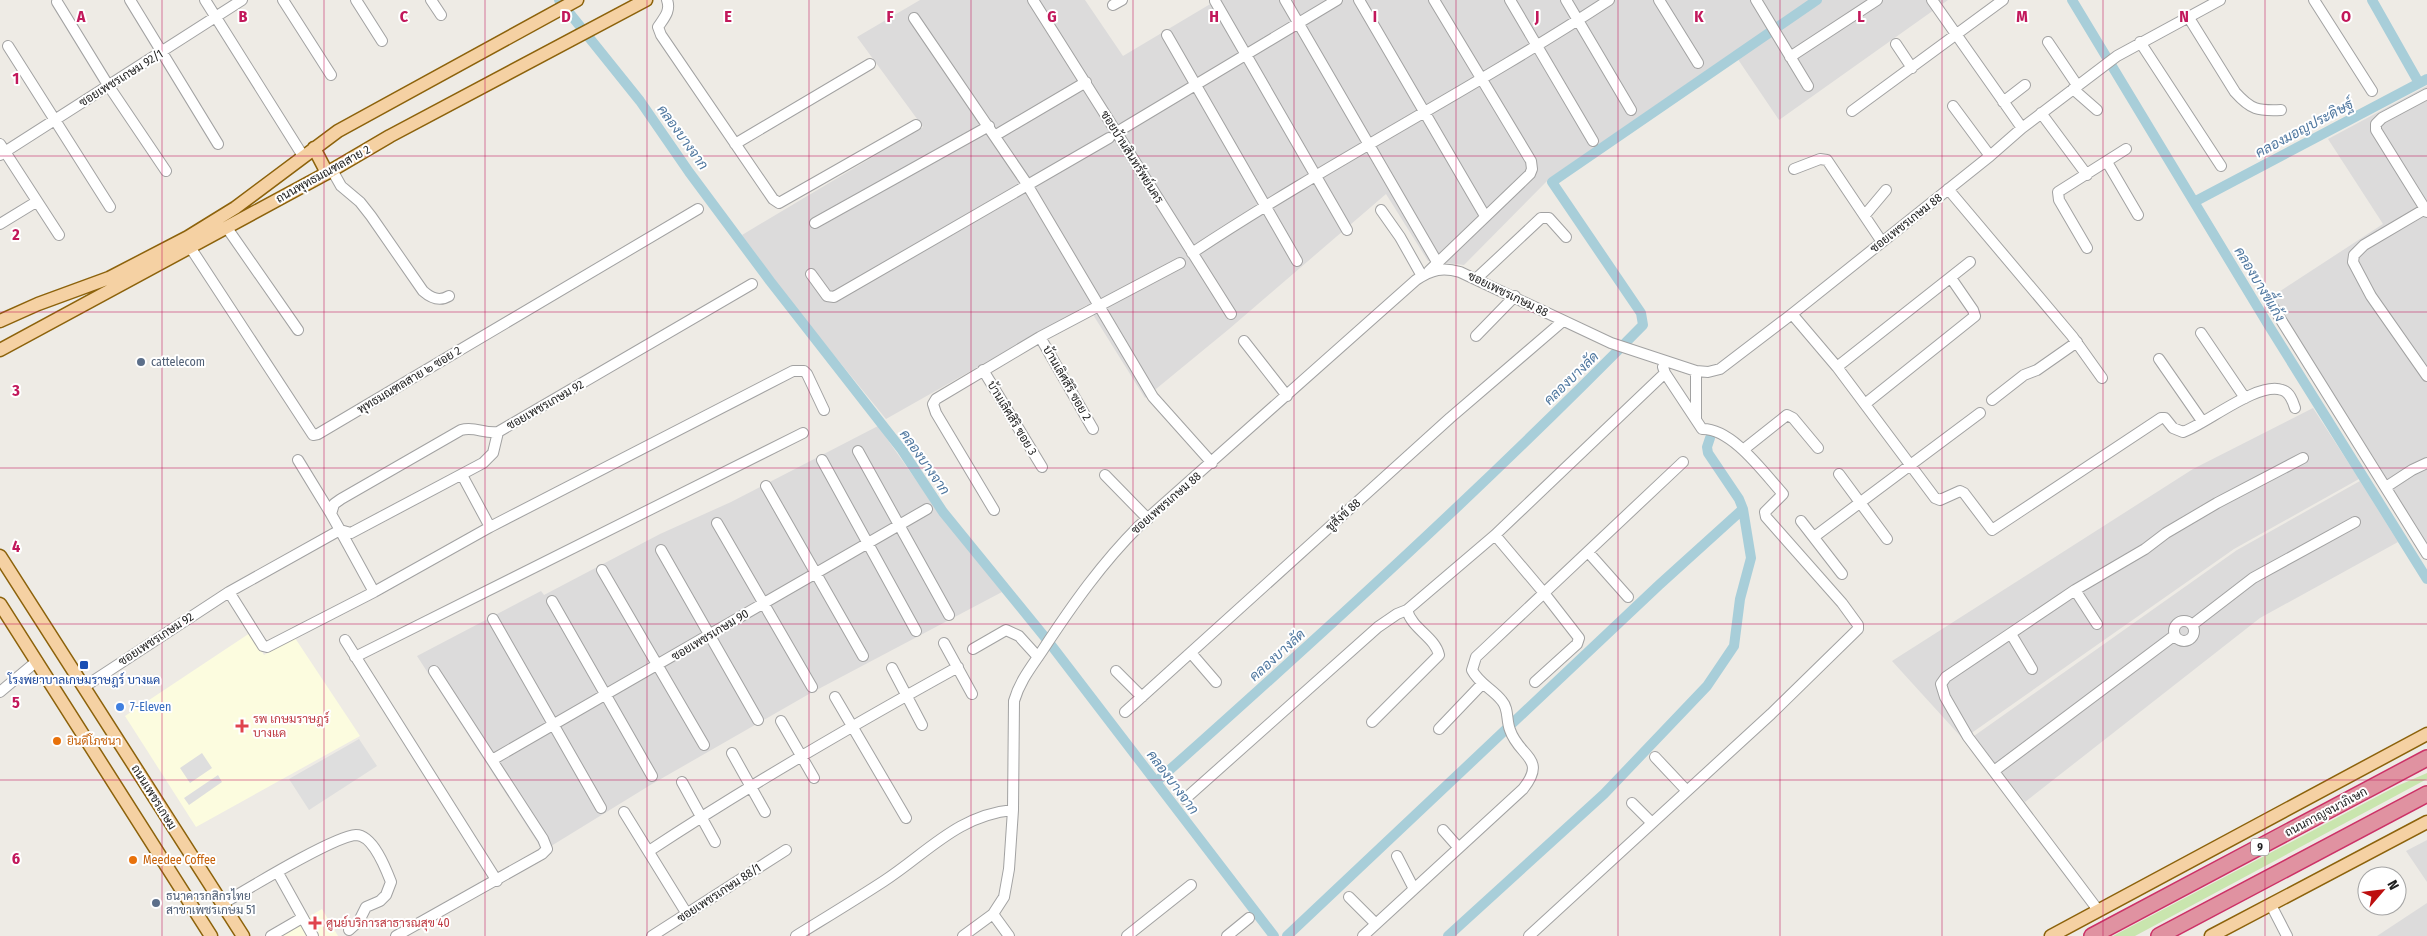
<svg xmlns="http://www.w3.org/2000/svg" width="2427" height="936" viewBox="0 0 2427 936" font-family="'Fira Sans Condensed',Sarabun,sans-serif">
  <rect width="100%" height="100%" fill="#eeebe5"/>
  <path fill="#dcdbdb" d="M920,0H1085L1123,56L1217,0H1948L1779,120L1733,52L1550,178L1464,265L1428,261L1386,194L1229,329L1145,398L1087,305L886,419L794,306L742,235L923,127L857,37Z
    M2427,86V547L2378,464L2271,297L2383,224L2328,139Z
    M2313,408L2359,479L2234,549L1963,739L1892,661L2193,469Z
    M878,426L937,510L1002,592L809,694L652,784L543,851L417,656L541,591L544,595L660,534L731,502Z
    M2360,481L2398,542L2260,618L2025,802L1974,736L2237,550Z
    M2427,840V882L2406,851Z
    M2427,903V936H2377Z"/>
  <path fill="#fcfcdf" d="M250,633L264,655L295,638L360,736L196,827L125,716Z
    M322,909L338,936H276Z"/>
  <path fill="#c9e5ae" d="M2427,773V779L2135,936H2113L2397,786Z"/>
  <path fill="#dedede" d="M359,739L377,766L309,810L289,779Z
    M202,753L212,768L190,783L180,768Z
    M218,775L222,782L189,805L184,798Z"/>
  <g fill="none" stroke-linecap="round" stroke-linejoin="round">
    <path stroke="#a8ced9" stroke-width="10" d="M559,0L640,101L689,172L770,281L902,450L943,512L1048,641L1274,936
      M2072,0L2269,326L2427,579
      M2372,0L2419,83
      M2194,202L2427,79
      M1156,782C1322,634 1487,484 1643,325L1641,313L1552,182L1817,0
      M1287,936L1659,585L1743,509L1739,499L1708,453L1707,447L1710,438
      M1448,936L1604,794L1707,686L1734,646L1740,599L1751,558L1743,509"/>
    <g stroke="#a2a2a2" stroke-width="12">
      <path id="minor" d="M130,0L218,144
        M205,0L303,156
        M283,0L331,75
        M356,0L382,41
        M431,0L441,15
        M667,0C671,11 664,18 658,27L661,35L773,199L779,203L916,125
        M1033,0L1231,314
        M1285,0L1437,262
        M1359,0L1485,216
        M1510,0L1593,141
        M1566,0L1631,110
        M1659,0L1698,63
        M1756,0L1808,86
        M1932,0L2022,128
        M2314,0L2372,91
        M1215,1L1347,230
        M57,2L108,85L166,171
        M1113,5L1122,0
        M914,18L1025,181L1153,397L1212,463
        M2189,18L2235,92C2251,110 2258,111 2281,110
        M1167,35L1297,261
        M2048,42L2077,85
        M2140,42L2221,166
        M1896,44L1912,68
        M8,46L110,207
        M1790,57L1877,0
        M2073,89L2097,110
        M2427,94L2382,118L2376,124V130L2427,212
        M2003,102L2025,85
        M1953,106L1990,156
        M1852,111L2003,0
        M2041,113L2087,175
        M1117,132L1337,0
        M996,135L1086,82
        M0,144L59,235
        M735,144L870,64
        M0,155L242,0
        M2107,162L2138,215
        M1794,169L1820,159L1827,160L1882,242
        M332,170L341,186L360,202L371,216L423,291C431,298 439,302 449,296
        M1948,189L2072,336L2102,378
        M2425,209L2364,245L2354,255L2353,262L2371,296L2427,376
        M1381,210L1400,237L1422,276
        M1865,215L1886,190
        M815,223L989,126
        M0,224L36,202
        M227,228L298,330
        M190,247L313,435L318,434L698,209
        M2087,248L2059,200L2058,192L2126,149
        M1192,253C1328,163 1473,89 1609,0
        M1429,271L1530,174L1532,169L1531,161L1434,0
        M811,274L827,296L834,297L1109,138
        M1477,278L1541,218H1549L1566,237
        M2273,307L2427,554
        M1792,314L1837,367L1935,498L1940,500L1960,491L1964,493L1992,530L2161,418H2165L2173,428L2183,432C2206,424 2258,381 2282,390C2290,392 2293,402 2295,408
        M2201,333L2245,398
        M1476,336L1515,296
        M1040,337L1093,429
        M1244,341L1287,396
        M2159,359L2202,421
        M1837,367L1970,262
        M983,370L1042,467
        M1992,400L2024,375L2037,370L2077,342
        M1865,404L1975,316L1973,310L1951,278
        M1696,418V371
        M1743,450L1787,415L1793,418L1818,448
        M858,451L949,615
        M298,460L331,514
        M822,460L916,631
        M1839,474L1887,539
        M462,475L490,527L793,371H804L807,374L824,410
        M1105,475L1148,519
        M766,486L863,656
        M2386,487L2412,470L2427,463
        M994,510L936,413L933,404L936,399L1040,337L1180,263
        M1801,521L1842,574
        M717,523L812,687
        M340,530L374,592L490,527
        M340,530L351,533L483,463L493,453L498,432
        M1495,535L1544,593L1579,638L1577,644L1535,682
        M1814,537L1980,413
        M661,550L758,720
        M1588,552L1628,597
        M602,570L704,745
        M2075,590L2097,624
        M229,592L263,646L267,647L374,592
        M552,601L652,776
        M493,619L601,808
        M2174 631a10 10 0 1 1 20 0a10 10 0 1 1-20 0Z
        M2192,625L2253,578L2355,522
        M2011,634L2032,669
        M345,640L497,881
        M944,643L972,694
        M973,649L1006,630L1019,636L1038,657
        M1191,653L1216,682
        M355,657L803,433
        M892,668L922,725
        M1116,671L1142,697
        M84,687L229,592L340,530L331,514L334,504L341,499L461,430C475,426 484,434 498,432L752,284
        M0,692L37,661
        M835,697L906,818
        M1125,712L1450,418L1563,321
        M781,721L814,778
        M1372,722L1439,655C1435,637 1412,629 1407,610
        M1439,729L1482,684
        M732,753L765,812
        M1655,757L1687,791
        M492,760L927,509
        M1994,771L2175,635
        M682,782L715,842
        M1185,799L1378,627L1397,614L1407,610L1495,535L1665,373L1663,367
        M1632,803L1652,823
        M624,812L687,914
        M1443,830L1458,847
        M649,851C749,785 853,725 958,667
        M1397,856L1414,889
        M278,873L313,936
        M1349,897L1376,924
        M222,904C246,890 334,836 356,835C373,835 386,869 391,882L386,895L380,901L366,907L359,921L349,930
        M2271,905L2287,936
        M2098,910L1968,737L1945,697L1941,684L1946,677L2075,590L2145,549L2166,533L2217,503L2303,458
        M993,914L1009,936
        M271,936L302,918
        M396,936L542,854L547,849L543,839L434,671
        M652,936L786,850
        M796,936C825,918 855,900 884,881C927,853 958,815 1013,810
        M963,936L993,914L1004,897L1009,869L1013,810L1014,701C1020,680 1033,665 1044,648C1073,604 1102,563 1139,526L1416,280C1432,269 1443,267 1460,272L1611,343L1696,371L1708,372L1720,369L1792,314L1990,156L2022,128L2117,56L2220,0
        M1127,936L1191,885
        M1227,936L1249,918
        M1363,936L1523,789C1548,758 1519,757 1510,730C1506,720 1509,709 1502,701C1493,689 1479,684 1472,670L1476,657L1683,462
        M1529,936L1771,714L1858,629V625L1842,603L1766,517L1765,512L1783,494C1764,473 1732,428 1702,429L1665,373"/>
    </g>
    <g stroke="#8c620b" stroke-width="15">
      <path id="major" d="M314,148L327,173
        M0,321L38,304L109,278L188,237L235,208L338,131L577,0
        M0,350L327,173L390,136L646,0
        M0,556L243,936
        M0,604L211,936
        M2051,936L2427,734
        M2211,936L2427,822"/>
    </g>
    <g stroke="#cc3267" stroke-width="18">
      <path id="highway" d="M2092,936L2427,758
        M2159,936L2427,794"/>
    </g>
    <use href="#minor" stroke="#fff" stroke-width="10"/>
    <use href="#major" stroke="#f5d1a3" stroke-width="12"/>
    <use href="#highway" stroke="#e092a1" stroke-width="15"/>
  </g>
  <path fill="none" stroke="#c2185b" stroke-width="1" stroke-opacity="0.55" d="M162,0V936M324,0V936M485,0V936M647,0V936M809,0V936M971,0V936M1133,0V936M1294,0V936M1456,0V936M1618,0V936M1780,0V936M1942,0V936M2103,0V936M2265,0V936M0,156H2427M0,312H2427M0,468H2427M0,624H2427M0,780H2427"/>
  <g fill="#5c6f8a" stroke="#fff" stroke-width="2">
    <circle cx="141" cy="362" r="5"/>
    <circle cx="156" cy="903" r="5"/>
  </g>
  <rect fill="#1a4fb4" stroke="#fff" stroke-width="2" x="79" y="660" width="10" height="10" rx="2.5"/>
  <circle fill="#3f7fe0" stroke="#fff" stroke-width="2" cx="120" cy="707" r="5"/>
  <g fill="#e0444e" stroke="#fff" stroke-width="2">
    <path d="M239.5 718.5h5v5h5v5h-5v5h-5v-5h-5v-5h5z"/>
    <path d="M312.5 915.5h5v5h5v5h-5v5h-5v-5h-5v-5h5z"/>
  </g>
  <g fill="#e8710a" stroke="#fff" stroke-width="2">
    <circle cx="57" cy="741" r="5"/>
    <circle cx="133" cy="860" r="5"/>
  </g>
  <g text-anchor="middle" stroke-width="4" stroke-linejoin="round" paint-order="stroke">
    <rect fill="#fff" stroke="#626262" stroke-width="1" x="2251" y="838.5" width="18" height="17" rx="4"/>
    <g font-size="11" font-weight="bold" fill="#1e1e1e">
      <text x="2260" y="851">9</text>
    </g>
    <g font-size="12" fill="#1e1e1e" stroke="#fff">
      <text transform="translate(121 78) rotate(-32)" y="4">ซอยเพชรเกษม 92/1</text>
      <text transform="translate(1132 157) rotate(58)" y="4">ซอยบ้านสินทรัพย์นคร</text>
      <text transform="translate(323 174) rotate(-29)" y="4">ถนนพุทธมณฑลสาย 2</text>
      <text transform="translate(1906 223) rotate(-38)" y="4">ซอยเพชรเกษม 88</text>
      <text transform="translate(1508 294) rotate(26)" y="4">ซอยเพชรเกษม 88</text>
      <text transform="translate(409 380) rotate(-31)" y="4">พุทธมณฑลสาย ๒ ซอย 2</text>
      <text transform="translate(1067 383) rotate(60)" y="4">บ้านเลิศสิริ ซอย 2</text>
      <text transform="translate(545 405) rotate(-30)" y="4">ซอยเพชรเกษม 92</text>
      <text transform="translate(1012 418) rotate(59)" y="4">บ้านเลิศสิริ ซอย 3</text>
      <text transform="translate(1166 503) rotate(-41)" y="4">ซอยเพชรเกษม 88</text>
      <text transform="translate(1343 515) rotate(-42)" y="4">ชูสังข์ 88</text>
      <text transform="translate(710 635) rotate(-31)" y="4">ซอยเพชรเกษม 90</text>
      <text transform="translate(156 639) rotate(-33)" y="4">ซอยเพชรเกษม 92</text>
      <text transform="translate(154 797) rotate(58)" y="4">ถนนเพชรเกษม</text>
      <text transform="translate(2326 812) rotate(-28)" y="4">ถนนกาญจนาภิเษก</text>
      <text transform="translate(719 893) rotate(-33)" y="4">ซอยเพชรเกษม 88/1</text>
    </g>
    <g font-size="12" fill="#4e5e75" stroke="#fff" text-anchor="start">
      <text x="151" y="366">cattelecom</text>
      <text x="166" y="900">ธนาคารกสิกรไทย<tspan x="166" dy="14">สาขาเพชรเกษม 51</tspan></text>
    </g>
    <g font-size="12" fill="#164399" stroke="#fff">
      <text x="84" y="684">โรงพยาบาลเกษมราษฎร์ บางแค</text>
    </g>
    <g font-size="12" fill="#366cbe" stroke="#fff" text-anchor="start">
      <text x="130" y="711">7-Eleven</text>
    </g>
    <g font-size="12" fill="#be3a42" stroke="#fff" text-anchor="start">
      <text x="253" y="723">รพ เกษมราษฎร์<tspan x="253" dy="14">บางแค</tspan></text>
      <text x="326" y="927">ศูนย์บริการสาธารณสุข 40</text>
    </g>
    <g font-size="12" fill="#c56008" stroke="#fff" text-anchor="start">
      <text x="67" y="745">ยินดีโภชนา</text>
      <text x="143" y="864">Meedee Coffee</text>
    </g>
    <g font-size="14" font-style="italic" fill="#4f779f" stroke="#fff">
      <text transform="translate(2304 128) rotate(-28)" y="5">คลองมอญประดิษฐ์</text>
      <text transform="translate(683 137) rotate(54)" y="5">คลองบางจาก</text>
      <text transform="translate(2260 284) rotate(59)" y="5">คลองบางขี้แก้ง</text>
      <text transform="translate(1571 378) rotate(-44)" y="5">คลองบางลัด</text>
      <text transform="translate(925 462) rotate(55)" y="5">คลองบางจาก</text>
      <text transform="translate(1277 655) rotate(-42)" y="5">คลองบางลัด</text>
      <text transform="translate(1173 782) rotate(53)" y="5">คลองบางจาก</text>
    </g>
  </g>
  <g font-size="16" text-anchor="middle" font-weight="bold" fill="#c2185b" stroke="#fff" stroke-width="4" stroke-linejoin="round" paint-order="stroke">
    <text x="81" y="22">A</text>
    <text x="243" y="22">B</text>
    <text x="404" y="22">C</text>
    <text x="566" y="22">D</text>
    <text x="728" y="22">E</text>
    <text x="890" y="22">F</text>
    <text x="1052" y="22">G</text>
    <text x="1214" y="22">H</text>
    <text x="1375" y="22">I</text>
    <text x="1537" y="22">J</text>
    <text x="1699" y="22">K</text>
    <text x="1861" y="22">L</text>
    <text x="2022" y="22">M</text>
    <text x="2184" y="22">N</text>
    <text x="2346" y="22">O</text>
    <text x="16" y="84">1</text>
    <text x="16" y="240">2</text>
    <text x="16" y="396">3</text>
    <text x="16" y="552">4</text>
    <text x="16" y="708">5</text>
    <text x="16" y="864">6</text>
  </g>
  <g transform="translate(2382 891) rotate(62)"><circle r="24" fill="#ffffff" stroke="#a5a5a5"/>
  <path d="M0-4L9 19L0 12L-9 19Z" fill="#bd0f0f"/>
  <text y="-8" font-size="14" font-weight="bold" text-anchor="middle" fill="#1e1e1e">N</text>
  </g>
</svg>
